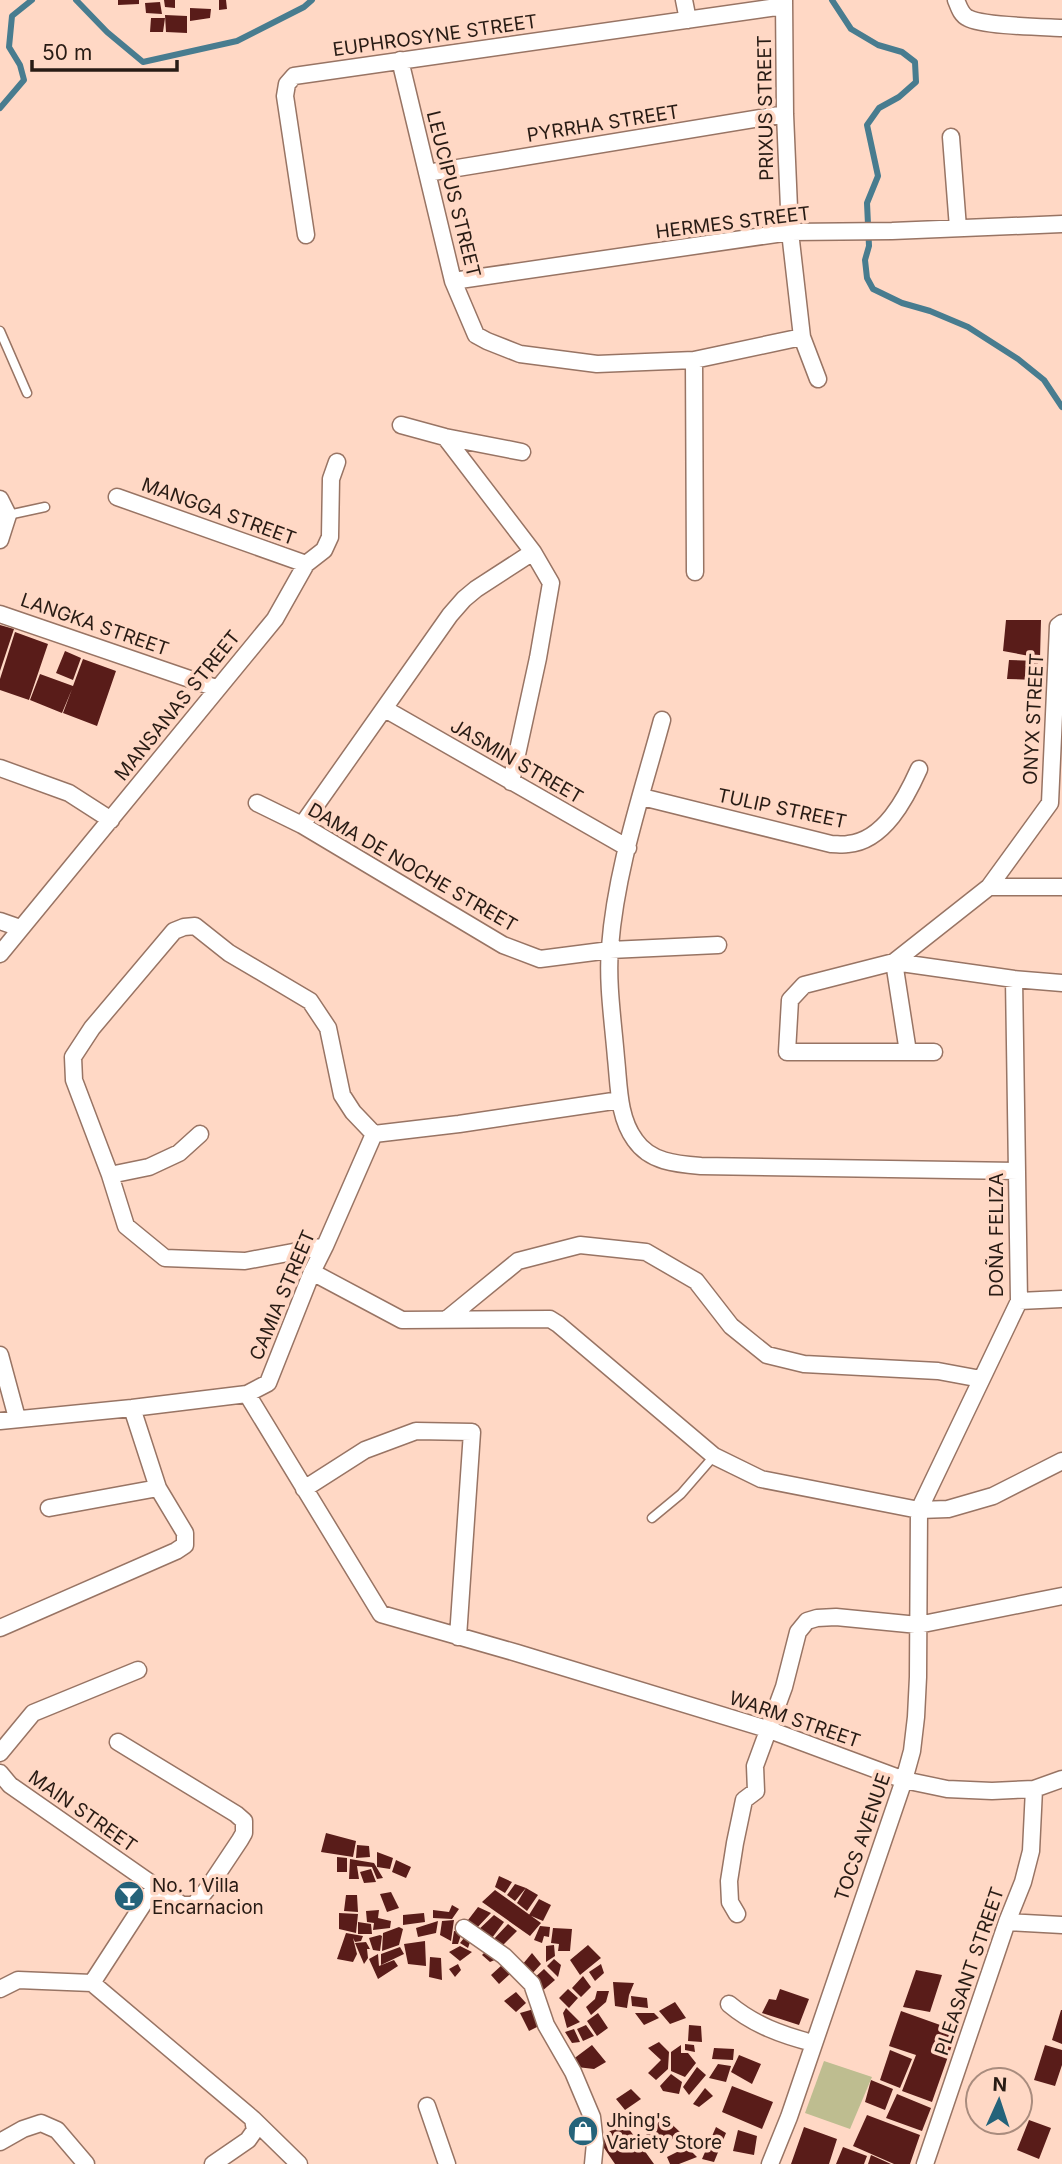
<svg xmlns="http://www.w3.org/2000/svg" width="1062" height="2164" viewBox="0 0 1062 2164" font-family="Inter,sans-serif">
  <rect width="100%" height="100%" fill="#ffd8c5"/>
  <path fill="#bebd90" d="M824,2061L872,2077L850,2129L805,2113Z"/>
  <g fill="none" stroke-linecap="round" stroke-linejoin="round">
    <path stroke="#487c8f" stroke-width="6" d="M76,0L107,32L143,62L237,41L304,7L312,0
      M832,0L851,29L878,45L902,52L915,62L916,82L899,97L879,108L867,125L878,176L867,203L869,246L865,260L867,278L873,289L902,303L930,311L968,327L1018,359L1044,380L1062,407
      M0,108L24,80L20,65L9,47L12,16L32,0"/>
  </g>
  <path fill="#591c19" d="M118,0H139V4L118,5Z
    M164,0H175V8L165,7Z
    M219,0H226L227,9L219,10Z
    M160,2L162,14L146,13L145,3Z
    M190,8L211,9L210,18L190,21Z
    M165,15L187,16V33L166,32Z
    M151,18H165L163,32H150Z
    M1006,620H1041L1040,658L1003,651Z
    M0,625L14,629L0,671Z
    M15,632L48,644L29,700L0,690V679Z
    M65,651L81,658L73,680L56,673Z
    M83,659L116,671L97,726L63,713L72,689L62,713L30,700L40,674L73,686Z
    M1009,660L1038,661L1037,680L1007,679Z
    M326,1833L356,1841L353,1857L321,1852Z
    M357,1845L369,1846L370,1857L356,1858Z
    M377,1852L393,1858L390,1869L377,1867Z
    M337,1857L347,1858V1872H337Z
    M350,1859L374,1863L383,1878L377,1879L372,1867L357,1866L359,1879H349Z
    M396,1860L411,1867L406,1878L392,1872Z
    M371,1869L376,1882L364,1883L360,1872Z
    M499,1876L512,1882L505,1893L495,1887Z
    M515,1884L526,1888L538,1895L527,1911L517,1903L526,1888L515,1901L507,1895Z
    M495,1890L541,1923L530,1936L482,1902Z
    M391,1892L399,1908L387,1912L380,1894Z
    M346,1895H357L358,1912L344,1911Z
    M539,1899L551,1905L543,1921L529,1915Z
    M452,1905L459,1909L452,1919L433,1918V1910L449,1912Z
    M478,1907L491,1913L474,1931L465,1924Z
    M379,1910L378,1918L391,1921L390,1928L373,1930L374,1923L367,1922L366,1911Z
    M339,1913L358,1914L356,1933L339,1929Z
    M424,1913L425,1922L403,1925V1915Z
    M494,1915L504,1922L489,1942L475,1933Z
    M454,1920L451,1941L440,1935L442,1921Z
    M438,1921L436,1933L418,1937L416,1928Z
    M358,1922L371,1924L372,1934H358Z
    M508,1924L517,1931L499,1949L491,1942Z
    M540,1926L550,1927L549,1937L544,1936L542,1943L534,1940Z
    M399,1927L403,1929L399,1945L382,1951L383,1933Z
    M553,1928L572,1929L570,1951H558L559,1944L551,1943Z
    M454,1931L462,1932L458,1944H452Z
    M346,1933L363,1936L361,1941L355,1942L353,1938L357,1954L353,1962L337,1959Z
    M380,1935L382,1936L380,1951L373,1950L369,1938Z
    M464,1938L470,1942L468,1948L460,1943Z
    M425,1941L426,1966L408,1964L404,1944Z
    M366,1942L370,1949H367L368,1958L364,1964L355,1943Z
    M554,1945L555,1956L546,1962V1946Z
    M588,1945L601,1958L580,1975L570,1960Z
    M460,1946L472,1952L460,1961L449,1952Z
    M400,1947L404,1954L381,1965V1954Z
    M486,1951L497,1959L490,1962L482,1955Z
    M532,1953L541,1964L530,1976L522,1965Z
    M378,1954L379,1966L394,1960L398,1966L378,1979L369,1959Z
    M430,1957L441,1958L442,1980L429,1977Z
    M554,1959L561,1965L558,1977L547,1966Z
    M458,1964L461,1970L455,1977L449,1969Z
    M601,1964L604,1973L595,1981L589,1972Z
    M502,1965L510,1974L499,1984L491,1975Z
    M544,1969L555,1980L541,1992L532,1980Z
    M916,1970L942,1975L930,2012L903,2007Z
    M583,1976L591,1987L581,1997L572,1988Z
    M613,1982L634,1983L629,1995L627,2008L615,2006Z
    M568,1989L578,1998L569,2008L559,1998Z
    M780,1989L809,1999L799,2025L762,2013L769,1999L776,2000Z
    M597,1991H609L606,2002L591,2015L586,2007L595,1999Z
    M516,1992L526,2003L516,2012L504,2001Z
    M631,1996L647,1998L648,2008L632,2006Z
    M675,2002L686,2018L670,2024L659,2011Z
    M566,2008L580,2022L567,2028L563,2013Z
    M534,2009L541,2025L529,2031L520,2013Z
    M1061,2010H1062V2044L1052,2040Z
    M901,2011L957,2031L932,2102L902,2091L916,2055L889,2046Z
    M598,2013L608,2028L597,2036L587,2021Z
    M635,2013H654L659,2018L644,2025Z
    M586,2025L594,2036L583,2041L577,2029Z
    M689,2025L701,2026L702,2042L688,2041Z
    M574,2029L580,2042L572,2043L565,2032Z
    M659,2042L669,2052L668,2069L656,2080L648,2073L661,2060L648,2048Z
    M685,2044L694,2045L695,2052L685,2050Z
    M592,2045L606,2062L594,2069L577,2067L572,2060Z
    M681,2045V2053H688L696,2063L685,2077L671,2071V2052Z
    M1045,2045L1062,2050V2065L1055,2086L1034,2080Z
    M714,2048L734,2049L733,2060L712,2059Z
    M890,2050L912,2059L900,2088L880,2080Z
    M739,2055L761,2064L752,2084L731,2072Z
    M718,2064L731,2066L726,2082L709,2078Z
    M697,2067L706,2075L689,2095L683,2087Z
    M671,2074L682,2082L679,2094L663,2091L660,2086Z
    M871,2080L893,2089L885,2110L865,2102Z
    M732,2086L773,2102L762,2129L722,2112Z
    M705,2088L713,2096L699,2107L693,2104Z
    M631,2089L641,2099L625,2110L616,2099Z
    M897,2094L931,2108L922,2131L886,2118Z
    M867,2115L920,2135L910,2164H894L853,2146Z
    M664,2117L680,2132L658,2152L645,2136Z
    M1029,2120L1051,2128L1039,2159L1017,2150Z
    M624,2122L654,2164H615L598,2139Z
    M586,2126V2136L580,2135V2127Z
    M716,2127L726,2133L714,2162L702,2159Z
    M804,2127L837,2139L829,2164H791Z
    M738,2130L757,2136L754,2155L733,2151Z
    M687,2147L697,2157L679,2164H670L667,2157Z
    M843,2147L867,2156L864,2164H836Z
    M871,2155L891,2164H868Z"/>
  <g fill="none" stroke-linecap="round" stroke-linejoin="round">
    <g stroke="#987464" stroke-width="11">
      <path id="lane" d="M0,331L27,393
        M8,515L45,507
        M652,1518L681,1494L714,1456"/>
    </g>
    <g stroke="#987464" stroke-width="19">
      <path id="street" d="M684,0L688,20
        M784,0L785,114L790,232L802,337L818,379
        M956,0C959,7 961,15 968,18C982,26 1043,27 1062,28
        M400,60L453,281L476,335L487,341L520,354L597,364L694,360L802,337
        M951,137L958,228
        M427,173L785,114
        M306,235L285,96L287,84L294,76L784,6
        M453,281L790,232L892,231L1062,224
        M694,360L695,572
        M401,425L445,437L522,452
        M445,437L533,552L551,583L538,658L511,782
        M117,497L306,564
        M0,499L8,515L0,540
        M0,614L216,688
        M385,709L628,848
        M662,720C642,794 616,869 610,947C607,983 613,1021 616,1058C619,1085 618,1117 635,1140C650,1162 676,1164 701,1166L1017,1171
        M0,768L69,793L111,820
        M642,797L831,844C837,844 843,845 848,844C884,841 906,798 919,769
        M257,803L302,825L503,945L540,959L610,950L718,945
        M302,825L450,615L464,599L476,589L533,552
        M989,887H1062
        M0,921L20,928
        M0,954L275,619L306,564L324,550L330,537L331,479L337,462
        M908,1052L894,962L989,887L1050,803L1058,626L1062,623
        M934,1052H787L790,1000L804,985L894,962L1014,979L1062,983
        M374,1134L459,1124L620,1100
        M110,1175L149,1167L179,1153L200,1134
        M325,1246L245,1261L165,1258L126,1226L110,1175L74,1080L73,1057L92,1028L174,931L184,927L195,926L229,953L310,1001L328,1028L342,1095L353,1112L374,1134
        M312,1272L402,1320L550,1319L558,1324L714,1456L761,1479L919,1510L948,1509L993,1496L1062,1461
        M1019,1301L1062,1299
        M447,1319L518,1261L580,1245L646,1252L696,1281L731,1326L767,1355L804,1364L938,1371L981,1379
        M0,1355L17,1418
        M247,1394L381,1614L517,1653L767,1729L904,1780L947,1789L992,1791L1034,1789L1062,1779
        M0,1421L132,1408L247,1394L268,1383L312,1272L325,1246L374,1134
        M304,1489L365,1450L416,1431L472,1432L458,1637
        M49,1508L158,1488
        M0,1628L176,1551L185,1545V1533L158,1488L132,1408
        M0,1753L33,1713L138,1670
        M0,1773L10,1785L182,1905H194L208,1888L240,1840L244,1833V1821L236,1814L118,1742
        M737,1914L730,1902L729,1881L735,1843L744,1800L756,1791L755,1766L784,1687L798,1632L807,1621L817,1618L836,1617L918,1625L1062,1596
        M1007,1922L1062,1925
        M464,1928L504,1956L532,1984L546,2025L573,2072L592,2117L595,2143L593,2164
        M92,1983L155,1886
        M0,1989L18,1980L92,1983L253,2119L255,2130L248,2140L213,2164
        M729,2004C754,2025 782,2035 813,2043
        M427,2106L447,2164
        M253,2119L299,2164
        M0,2142L23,2129L41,2123L57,2130L86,2164
        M770,2164L789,2117L904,1780L912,1751L916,1717L918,1677L919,1510L1019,1301L1014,979
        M925,2164L1007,1922L1023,1882L1031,1851L1034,1789"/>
    </g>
    <use href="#lane" stroke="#fff" stroke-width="8"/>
    <use href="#street" stroke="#fff" stroke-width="16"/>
  </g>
  <defs>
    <g id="bar-disc" transform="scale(1.575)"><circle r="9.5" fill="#25637a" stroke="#ffd8c5"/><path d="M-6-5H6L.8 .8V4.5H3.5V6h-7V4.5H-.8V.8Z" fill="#fff"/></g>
    <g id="shop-disc" transform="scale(1.575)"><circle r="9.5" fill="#25637a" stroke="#ffd8c5"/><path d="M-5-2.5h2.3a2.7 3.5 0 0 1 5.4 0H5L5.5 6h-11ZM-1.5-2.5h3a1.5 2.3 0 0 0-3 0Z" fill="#fff"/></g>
  </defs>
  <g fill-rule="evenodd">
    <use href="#bar-disc" x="129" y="1896"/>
    <use href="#shop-disc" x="583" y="2131"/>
  </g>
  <g text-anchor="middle" stroke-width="7" stroke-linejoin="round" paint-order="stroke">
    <g font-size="19" fill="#281b14" stroke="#ffd8c5">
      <text transform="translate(435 35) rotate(-8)" y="7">EUPHROSYNE STREET</text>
      <text transform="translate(765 108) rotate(-91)" y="7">PRIXUS STREET</text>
      <text transform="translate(603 123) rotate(-9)" y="7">PYRRHA STREET</text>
      <text transform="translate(454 194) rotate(76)" y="7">LEUCIPUS STREET</text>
      <text transform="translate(733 222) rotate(-7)" y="7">HERMES STREET</text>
      <text transform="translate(219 511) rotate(20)" y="7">MANGGA STREET</text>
      <text transform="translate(95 624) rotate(19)" y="7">LANGKA STREET</text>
      <text transform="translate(177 705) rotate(-51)" y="7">MANSANAS STREET</text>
      <text transform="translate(1033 719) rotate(-87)" y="7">ONYX STREET</text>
      <text transform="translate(517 761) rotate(30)" y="7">JASMIN STREET</text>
      <text transform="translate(782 808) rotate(12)" y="7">TULIP STREET</text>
      <text transform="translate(413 867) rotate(30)" y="7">DAMA DE NOCHE STREET</text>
      <text transform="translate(996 1235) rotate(-90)" y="7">DOÑA FELIZA</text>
      <text transform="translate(282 1295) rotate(-67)" y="7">CAMIA STREET</text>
      <text transform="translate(795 1719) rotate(19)" y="7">WARM STREET</text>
      <text transform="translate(83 1811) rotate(35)" y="7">MAIN STREET</text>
      <text transform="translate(862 1837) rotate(-71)" y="7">TOCS AVENUE</text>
      <text transform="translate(969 1971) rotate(-71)" y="7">PLEASANT STREET</text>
    </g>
    <g font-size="19" fill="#281b14" stroke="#ffd8c5" text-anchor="start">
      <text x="152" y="1892">No. 1 Villa<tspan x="152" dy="22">Encarnacion</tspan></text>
      <text x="606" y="2127">Jhing's<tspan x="606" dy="22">Variety Store</tspan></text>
    </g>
  </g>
  <g transform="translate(999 2101) rotate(3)"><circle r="33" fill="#ffd8c5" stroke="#a98c7e" stroke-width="2"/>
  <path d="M0-5L12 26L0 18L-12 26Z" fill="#25637a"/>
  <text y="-10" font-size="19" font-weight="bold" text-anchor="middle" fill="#281b14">N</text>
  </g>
  <path d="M32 60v10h145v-10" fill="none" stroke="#281b14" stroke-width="3.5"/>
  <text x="42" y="60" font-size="21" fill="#281b14" stroke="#ffd8c5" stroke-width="5" paint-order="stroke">50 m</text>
</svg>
